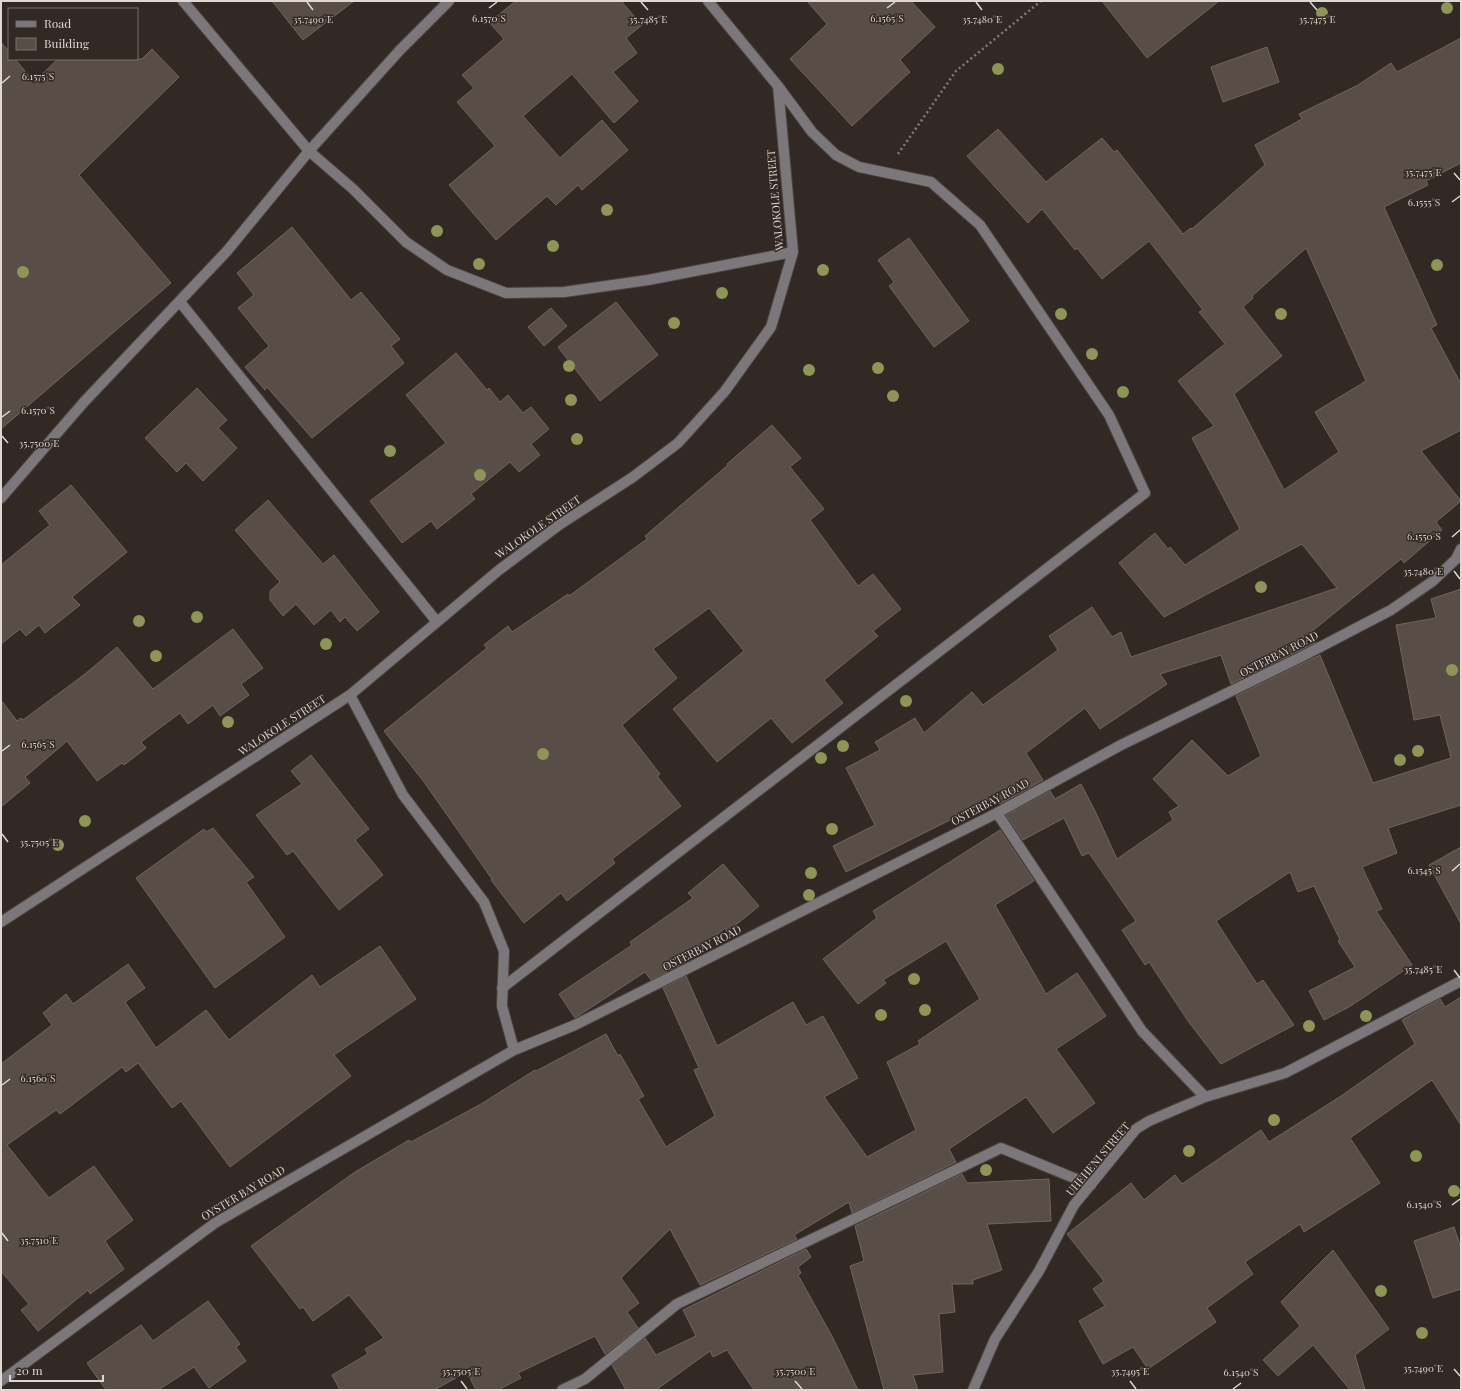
<svg xmlns="http://www.w3.org/2000/svg" width="1462" height="1391" viewBox="0 0 1462 1391" font-family="'Playfair Display',serif">
  <rect width="100%" height="100%" fill="#332924"/>
  <path fill="#594d48" stroke="#70645f" fill-rule="evenodd" d="M272,1H354L303,40Z
    M516,1H621L642,25L626,38L637,53L613,72L638,101L614,123L572,74L523,116L560,158L602,120L628,150L582,190L578,185L556,205L547,196L496,240L449,185L495,146L457,102L474,88L462,75L504,39L489,22Z
    M807,1H911L935,27L900,60L910,72L852,126L790,59L827,24Z
    M1102,1H1219L1147,58Z
    M1461,38V163L1426,181L1428,185L1384,207L1437,325L1431,328L1461,384V430L1421,451L1461,501L1436,522L1442,530L1404,563L1401,559L1295,645L1315,641V643L1231,684L1221,655L1160,674L1167,684L1100,729L1085,708L1026,753L1043,780L1000,804L996,797L846,872L833,846L875,825L846,768L880,750L875,742L915,718L924,733L972,692L983,705L1058,650L1049,636L1092,607L1112,637L1121,632L1131,657L1337,588L1302,544L1164,617L1119,563L1155,533L1168,549L1170,547L1185,565L1240,529L1192,438L1214,426L1178,381L1225,344L1199,312L1203,310L1149,241L1102,279L1077,248L1075,250L1042,209L1028,223L967,156L998,129L1046,182L1102,138L1114,152L1117,150L1183,234L1191,228L1192,229L1265,165L1255,145L1302,119L1299,114L1358,85L1391,63L1397,72ZM1306,248L1366,381L1315,412L1339,452L1284,490L1234,394L1282,356L1243,307L1253,298L1252,296Z
    M1,42L9,52V59H15L34,82L58,59H142L152,49L179,77L79,175L171,283L1,429Z
    M1267,47L1279,82L1223,102L1211,67Z
    M292,227L351,300L361,292L400,339L391,346L404,363L312,438L267,387L265,390L245,367L269,346L238,308L254,295L237,273Z
    M909,238L969,321L934,347L889,286L894,282L878,260Z
    M616,302L658,355L600,401L558,347Z
    M551,308L567,326L544,346L528,327Z
    M456,353L487,390L489,388L500,402L508,395L523,413L531,407L549,429L531,444L540,455L519,472L510,462L471,494L475,499L437,529L431,521L402,543L370,501L446,443L406,395Z
    M197,388L227,420L218,428L237,448L203,481L186,463L177,472L145,438Z
    M772,425L801,458L790,467L824,509L810,520L858,586L873,574L901,609L873,631L878,636L824,680L843,703L792,743L771,718L717,762L673,709L744,651L709,608L653,649L677,678L622,725L660,774L657,776L681,806L612,859L615,863L567,901L561,893L524,923L491,880L492,879L424,782L384,731L487,648L484,645L508,626L512,632L568,594L569,596L647,539L645,536L728,465L727,464Z
    M71,485L127,552L72,597L80,605L45,633L39,625L26,636L20,629L1,644V565L50,525L39,511Z
    M268,500L323,564L334,555L379,612L357,631L345,617L340,622L331,610L314,625L296,604L283,616L270,600V591L280,582L235,530Z
    M1461,589V805L1388,828L1397,853L1362,867L1382,909L1376,911L1412,965L1349,1007L1324,1020L1309,991L1355,967L1338,941L1340,940L1314,886L1298,892L1290,872L1216,921L1257,984L1263,980L1294,1025L1221,1064L1188,1021L1149,962L1145,965L1122,930L1136,921L1089,853L1082,856L1064,818L1023,840L1006,815L1050,791L1055,799L1081,784L1096,813L1117,859L1173,820L1169,812L1179,806L1153,779L1192,740L1228,776L1261,756L1236,696L1320,655L1373,783L1451,758L1440,715L1414,720L1396,625L1436,618L1431,599Z
    M233,629L263,668L241,684L249,695L220,716L213,705L188,724L180,713L141,742L146,748L124,765L122,763L97,781L67,741L25,777L30,783L1,807V700L17,721L21,718L23,720L85,674L117,647L153,689Z
    M311,755L369,829L355,840L383,875L339,910L293,851L287,855L256,815L302,784L291,771Z
    M213,828L254,877L246,882L285,937L215,988L136,878L204,829L206,832Z
    M1000,830L1034,881L995,905L1046,994L1077,973L1106,1016L1056,1049L1095,1103L1053,1133L1026,1097L949,1149L956,1162L852,1213L849,1202L794,1235L797,1239L700,1285L670,1229L621,1278L639,1303L627,1312L638,1328L605,1354L595,1336L518,1373L521,1378L498,1390H476L467,1372L434,1390H340L332,1375L368,1354L365,1349L384,1338L349,1295L313,1321L303,1307L300,1309L251,1246L355,1172L409,1140L411,1142L481,1104L535,1070L536,1071L606,1034L618,1056L620,1054L644,1096L638,1099L666,1147L715,1116L694,1070L699,1068L663,988L686,976L717,1046L793,1002L806,1025L823,1016L858,1078L824,1097L867,1157L916,1130L887,1062L920,1044L918,1041L980,999L946,941L883,980L886,983L858,1004L823,959L877,918L873,911Z
    M1461,847V924L1429,865Z
    M723,864L759,906L727,932L725,928L686,962L651,980L645,972L575,1018L559,994L632,945L630,942L693,898L688,893Z
    M380,946L416,999L334,1055L351,1076L230,1167L181,1101L172,1108L138,1063L126,1072L122,1067L60,1114L56,1110L7,1145L49,1198L94,1166L133,1220L105,1241L124,1269L90,1294L88,1290L38,1331L21,1310L29,1304L1,1271V1064L52,1025L43,1013L66,994L73,1004L128,964L145,988L125,1002L156,1048L206,1010L229,1040L312,975L320,987Z
    M1461,997V1125L1432,1080L1350,1138L1380,1183L1304,1232L1300,1224L1245,1262L1253,1274L1207,1308L1216,1322L1148,1369L1133,1347L1103,1364L1079,1321L1105,1306L1093,1289L1104,1281L1067,1234L1131,1183L1144,1200L1175,1175L1182,1184L1261,1130L1269,1142L1341,1096L1415,1044L1402,1020L1440,999L1445,1007Z
    M962,1174L967,1183L1049,1179L1051,1221L987,1224L1002,1270L973,1280V1284H952L955,1312L939,1314L943,1372L913,1375L918,1390H884L850,1266L864,1261L855,1226Z
    M1454,1227L1461,1248V1289L1433,1298L1414,1241Z
    M806,1249L811,1257L798,1267L801,1273L798,1275L833,1338L858,1390H754L727,1350L713,1357L710,1351L656,1390H626L612,1365L645,1338L656,1355L696,1336L683,1310Z
    M1333,1250L1389,1329L1355,1355L1365,1390H1350L1313,1345L1278,1376L1263,1360L1300,1326L1281,1302Z
    M208,1301L240,1344L236,1347L246,1361L209,1388L194,1367L158,1390H106L87,1363L141,1325L153,1341Z"/>
  <g fill="none" stroke-linecap="round" stroke-linejoin="round">
    <g stroke="#4e4540" stroke-width="12">
      <path id="minor" d="M183,1L309,151L353,189L406,242L447,270L506,293L564,292L648,280L793,252
        M180,302L437,622
        M1,498L84,402L227,251L309,151L400,50L449,1
        M350,695L403,795L484,902L504,951L502,1006L514,1050
        M997,813L1142,1031L1205,1097
        M1,922L350,695L499,570L559,525L633,477L678,443L725,391L771,327L793,252L778,86L708,1
        M502,988L1145,493L1109,415L980,225L931,182L859,167L836,155L812,132L778,86
        M1,1381L215,1223L514,1050L575,1025L997,813L1121,745L1301,657L1391,610L1433,581L1456,559L1461,549
        M562,1390L585,1379L677,1304L1001,1148L1091,1185
        M973,1390L995,1339L1039,1271L1074,1205L1136,1129L1149,1121L1205,1097L1285,1073L1461,981"/>
    </g>
    <path stroke="#847b77" stroke-width="2.5" stroke-dasharray="2 3" stroke-linecap="butt" d="M898,154L956,71L1041,1"/>
    <use href="#minor" stroke="#7b777b" stroke-width="10"/>
  </g>
  <g fill="#8e9556">
    <circle cx="1447" cy="8" r="6"/>
    <circle cx="1322" cy="13" r="6"/>
    <circle cx="998" cy="69" r="6"/>
    <circle cx="607" cy="210" r="6"/>
    <circle cx="437" cy="231" r="6"/>
    <circle cx="553" cy="246" r="6"/>
    <circle cx="479" cy="264" r="6"/>
    <circle cx="1437" cy="265" r="6"/>
    <circle cx="823" cy="270" r="6"/>
    <circle cx="23" cy="272" r="6"/>
    <circle cx="722" cy="293" r="6"/>
    <circle cx="1061" cy="314" r="6"/>
    <circle cx="1281" cy="314" r="6"/>
    <circle cx="674" cy="323" r="6"/>
    <circle cx="1092" cy="354" r="6"/>
    <circle cx="569" cy="366" r="6"/>
    <circle cx="878" cy="368" r="6"/>
    <circle cx="809" cy="370" r="6"/>
    <circle cx="1123" cy="392" r="6"/>
    <circle cx="893" cy="396" r="6"/>
    <circle cx="571" cy="400" r="6"/>
    <circle cx="577" cy="439" r="6"/>
    <circle cx="390" cy="451" r="6"/>
    <circle cx="480" cy="475" r="6"/>
    <circle cx="1261" cy="587" r="6"/>
    <circle cx="197" cy="617" r="6"/>
    <circle cx="139" cy="621" r="6"/>
    <circle cx="326" cy="644" r="6"/>
    <circle cx="156" cy="656" r="6"/>
    <circle cx="1452" cy="670" r="6"/>
    <circle cx="906" cy="701" r="6"/>
    <circle cx="228" cy="722" r="6"/>
    <circle cx="843" cy="746" r="6"/>
    <circle cx="1418" cy="751" r="6"/>
    <circle cx="543" cy="754" r="6"/>
    <circle cx="821" cy="758" r="6"/>
    <circle cx="1400" cy="760" r="6"/>
    <circle cx="85" cy="821" r="6"/>
    <circle cx="832" cy="829" r="6"/>
    <circle cx="58" cy="845" r="6"/>
    <circle cx="811" cy="873" r="6"/>
    <circle cx="809" cy="895" r="6"/>
    <circle cx="914" cy="979" r="6"/>
    <circle cx="925" cy="1010" r="6"/>
    <circle cx="881" cy="1015" r="6"/>
    <circle cx="1366" cy="1016" r="6"/>
    <circle cx="1309" cy="1026" r="6"/>
    <circle cx="1274" cy="1120" r="6"/>
    <circle cx="1189" cy="1151" r="6"/>
    <circle cx="1416" cy="1156" r="6"/>
    <circle cx="986" cy="1170" r="6"/>
    <circle cx="1454" cy="1191" r="6"/>
    <circle cx="1381" cy="1291" r="6"/>
    <circle cx="1422" cy="1333" r="6"/>
  </g>
  <path fill="none" stroke="#ded7d4" stroke-width="1.5" d="M307,2L313,10M641,2L648,10M976,2L982,10M1310,2L1317,10M489,8L497,2M887,8L895,2M2,83L10,76M1454,173L1460,180M1452,202L1460,196M2,417L10,411M2,436L8,443M1452,537L1460,530M1454,571L1460,579M2,751L10,745M2,834L8,842M1452,871L1460,864M1454,970L1460,978M2,1085L10,1079M1452,1205L1460,1199M2,1233L8,1241M1454,1369L1460,1376M461,1381L467,1389M795,1381L802,1389M1130,1381L1136,1389M1233,1389L1241,1383"/>
  <g text-anchor="middle" stroke-width="3" stroke-linejoin="round" paint-order="stroke">
    <g font-size="11" fill="#ded7d4" stroke="#332924">
      <text transform="translate(775 200) rotate(-95)" y="4">WALOKOLE STREET</text>
      <text transform="translate(538 527) rotate(-35)" y="4">WALOKOLE STREET</text>
      <text transform="translate(1279 654) rotate(-27)" y="4">OSTERBAY ROAD</text>
      <text transform="translate(282 725) rotate(-33)" y="4">WALOKOLE STREET</text>
      <text transform="translate(990 802) rotate(-28)" y="4">OSTERBAY ROAD</text>
      <text transform="translate(702 948) rotate(-27)" y="4">OSTERBAY ROAD</text>
      <text transform="translate(1098 1159) rotate(-50)" y="4">UHEHENI STREET</text>
      <text transform="translate(243 1193) rotate(-31)" y="4">OYSTER BAY ROAD</text>
    </g>
  </g>
  <g font-size="10" text-anchor="middle" fill="#ded7d4" stroke="#332924" stroke-width="3" stroke-linejoin="round" paint-order="stroke">
    <text x="489" y="22">6.1570°S</text>
    <text x="887" y="22">6.1565°S</text>
    <text x="982" y="23">35.7480°E</text>
    <text x="313" y="23">35.7490°E</text>
    <text x="648" y="23">35.7485°E</text>
    <text x="1317" y="23">35.7475°E</text>
    <text x="38" y="80">6.1575°S</text>
    <text x="1423" y="176">35.7475°E</text>
    <text x="1424" y="206">6.1555°S</text>
    <text x="38" y="414">6.1570°S</text>
    <text x="39" y="447">35.7500°E</text>
    <text x="1424" y="540">6.1550°S</text>
    <text x="1423" y="575">35.7480°E</text>
    <text x="38" y="748">6.1565°S</text>
    <text x="39" y="846">35.7505°E</text>
    <text x="1424" y="874">6.1545°S</text>
    <text x="1423" y="973">35.7485°E</text>
    <text x="38" y="1082">6.1560°S</text>
    <text x="1424" y="1208">6.1540°S</text>
    <text x="39" y="1244">35.7510°E</text>
    <text x="1423" y="1372">35.7490°E</text>
    <text x="461" y="1375">35.7505°E</text>
    <text x="795" y="1375">35.7500°E</text>
    <text x="1130" y="1375">35.7495°E</text>
    <text x="1241" y="1376">6.1540°S</text>
  </g>
  <rect width="1462" height="1391" fill="none" stroke="#ded7d4" stroke-width="4"/>
  <rect x="8" y="8" width="130" height="52" fill="#332924" stroke="#776f6a"/>
  <rect x="16" y="21" width="20" height="6" fill="#7b777b" stroke="#776f6a"/>
  <text x="44" y="28" font-size="12" fill="#ded7d4">Road</text>
  <rect x="16" y="38" width="20" height="12" fill="#594d48" stroke="#776f6a"/>
  <text x="44" y="48" font-size="12" fill="#ded7d4">Building</text>
  <path d="M10 1375v6h93v-6" fill="none" stroke="#ded7d4" stroke-width="2"/>
  <text x="16" y="1375" font-size="12" fill="#ded7d4" stroke="#332924" stroke-width="3" paint-order="stroke">20 m</text>
</svg>
